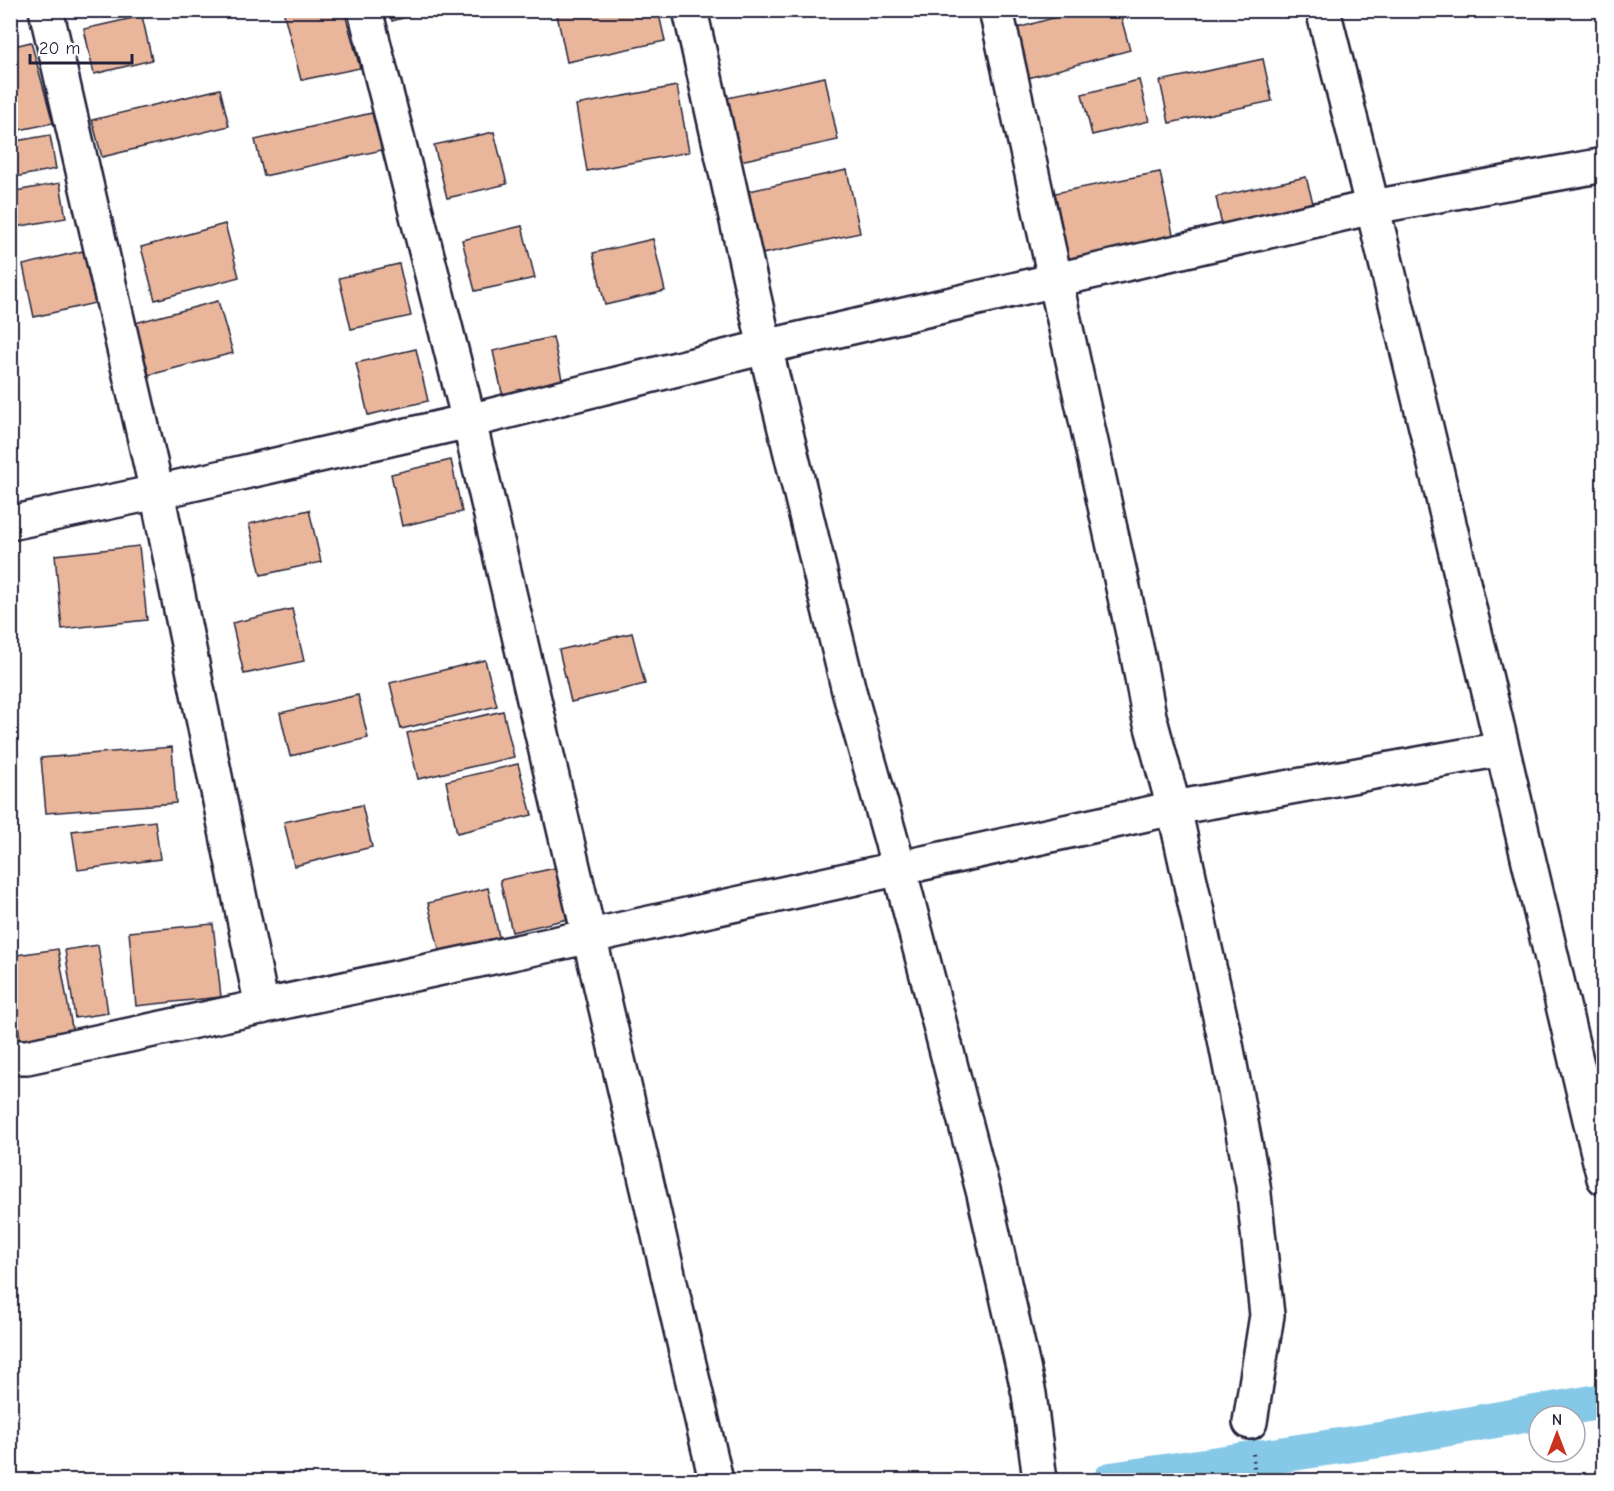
<svg xmlns="http://www.w3.org/2000/svg" width="1614" height="1491" viewBox="0 0 1614 1491" font-family="'Comic Neue',sans-serif">
  <rect width="100%" height="100%" fill="#fff"/>
  <filter id="ink" filterUnits="userSpaceOnUse"><feTurbulence type="fractalNoise" baseFrequency=".0167" numOctaves="2"/><feDisplacementMap in="SourceGraphic" scale="12" xChannelSelector="R" yChannelSelector="G"/><feConvolveMatrix kernelMatrix="1 2 1 2 8 2 1 2 1" color-interpolation-filters="sRGB"/></filter>
  <g filter="url(#ink)">
    <g fill="none" stroke-linecap="round" stroke-linejoin="round">
      <path stroke="#86c8e7" stroke-width="36" d="M1111,1480L1386,1439L1604,1401"/>
    </g>
    <path fill="#e9b69b" stroke="#22223b" stroke-width="1.5" d="M283,10H344L360,68L301,80Z
      M390,10H432L392,21Z
      M556,10H658L665,41L567,62Z
      M1081,10H1119L1130,50L1028,78L1014,29Z
      M142,16L152,60L94,74L84,29Z
      M31,42L53,123L10,132V47Z
      M1263,59L1272,101L1169,123L1160,81Z
      M825,77L838,140L740,161L727,98Z
      M1139,80L1149,121L1092,135L1082,94Z
      M677,86L689,152L587,171L576,105Z
      M220,89L229,126L102,157L92,120Z
      M372,113L382,150L264,176L255,140Z
      M494,132L507,184L447,198L434,145Z
      M50,135L56,169L10,178V142Z
      M847,170L860,233L762,254L749,191Z
      M1160,172L1175,244L1070,266L1055,193Z
      M1306,177L1316,214L1224,236L1216,197Z
      M60,183L66,218L10,228V192Z
      M225,224L239,277L155,300L141,247Z
      M522,226L535,278L475,291L462,240Z
      M653,239L665,291L605,305L593,253Z
      M83,251L95,303L34,317L23,265Z
      M399,264L411,316L351,329L339,278Z
      M218,301L233,353L149,375L135,323Z
      M553,337L564,389L504,402L493,351Z
      M416,349L428,401L368,415L356,363Z
      M451,460L462,512L402,526L391,474Z
      M309,510L321,562L261,575L249,524Z
      M139,546L147,620L62,629L55,555Z
      M292,609L304,661L244,674L232,623Z
      M632,633L645,684L571,702L559,650Z
      M485,660L497,706L401,729L390,683Z
      M10,680L17,742L10,743Z
      M358,695L368,738L290,756L280,713Z
      M503,711L514,757L418,779L407,733Z
      M172,747L176,803L46,813L41,758Z
      M518,764L532,815L457,833L446,781Z
      M10,792L16,831L10,832Z
      M362,805L372,847L294,866L284,822Z
      M155,821L160,859L78,870L72,831Z
      M560,867L572,918L512,932L500,880Z
      M488,888L500,941L440,954L428,903Z
      M213,924L221,997L136,1006L129,932Z
      M98,945L108,1013L75,1018L65,950Z
      M58,949L74,1039L22,1048L10,982V956Z"/>
    <g fill="none" stroke-linecap="round" stroke-linejoin="round">
      <g stroke="#22223b" stroke-width="38">
        <path id="minor" d="M46,10L157,492L262,1007
          M365,10L469,421L716,1480
          M690,10L765,347L849,691L899,868L984,1194L1029,1394L1040,1480
          M996,10L1138,656L1149,716L1174,808L1225,1039L1253,1185L1267,1315L1250,1422
          M10,523L157,492L469,421L765,347L1373,207L1604,165
          M10,1057H27L591,936L1174,808L1502,749"/>
      </g>
      <g stroke="#22223b" stroke-width="38">
        <path id="secondary" d="M1323,10C1422,398 1511,789 1604,1178"/>
      </g>
      <path stroke="#22223b" stroke-width="4" stroke-dasharray="1.5 4.5" stroke-linecap="butt" d="M1253,1454L1255,1480"/>
      <use href="#minor" stroke="#fff" stroke-width="33"/>
      <use href="#secondary" stroke="#fff" stroke-width="33"/>
    </g>
  </g>
  <rect width="1614" height="1491" fill="none" stroke="#fff" stroke-width="36"/>
  <rect x="18" y="18" width="1578" height="1455" fill="none" stroke="#22223b" stroke-width="2" filter="url(#ink)"/>
  <g transform="translate(1557 1434)"><circle r="28" fill="#ffffff" stroke="#a7a7b1" stroke-width="1.5"/>
  <path d="M0-4.5L10 22L0 15L-10 22Z" fill="#c8321e"/>
  <text y="-9" font-size="16" font-weight="bold" text-anchor="middle" fill="#22223b">N</text>
  </g>
  <path d="M30 54v9h102v-9" fill="none" stroke="#22223b" stroke-width="3"/>
  <text x="39" y="54" font-size="18" fill="#22223b" stroke="#ffffff" stroke-width="4.5" paint-order="stroke">20 m</text>
</svg>
